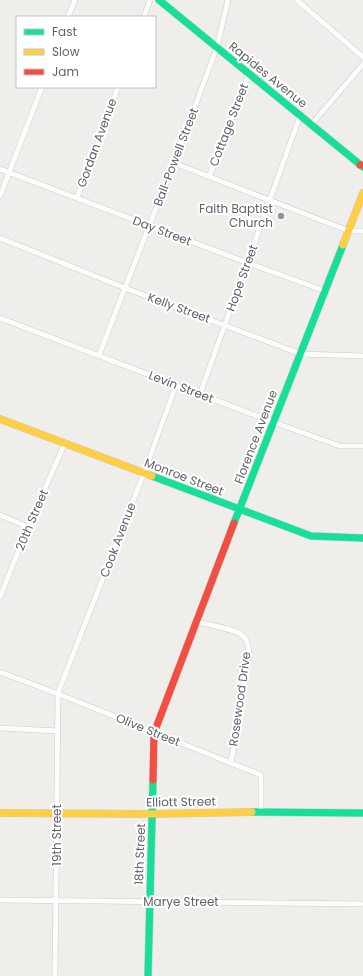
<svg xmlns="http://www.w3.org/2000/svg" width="363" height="976" viewBox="0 0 363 976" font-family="Poppins,sans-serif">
  <rect width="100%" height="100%" fill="#efeeea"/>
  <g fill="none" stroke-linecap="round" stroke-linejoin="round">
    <g stroke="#cbcccc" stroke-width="6">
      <path id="street" d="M297,0L363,57
        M68,17L75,0
        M144,17L150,0
        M311,125L363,64
        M174,163L349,231H363
        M0,169L248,263L325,291
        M209,177L249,74
        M0,196L42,87
        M77,198L118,87
        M0,238L125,288L301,354L363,356
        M0,318L273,422L340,446H363
        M99,355L149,226L174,163L214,55L217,47L228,0
        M200,394L300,116
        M0,515L28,527
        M0,597L28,527L65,443
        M197,622C209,625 237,629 244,637C248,641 248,647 249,652L231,763
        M0,672C88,704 174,741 261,775V812
        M0,728L58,731
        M0,900L363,904
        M55,976L58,693L144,473L176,385"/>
    </g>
    <g stroke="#cacacb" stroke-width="8">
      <path id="fast" d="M159,0L363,167
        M152,476L311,536L363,538
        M234,523C270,430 307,338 343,245
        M252,812L363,813
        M148,976L153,780"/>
    </g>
    <g stroke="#cacacb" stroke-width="8">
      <path id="slow" d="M343,245L363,193
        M0,419L152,476
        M0,813L152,814L252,812"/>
    </g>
    <g stroke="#cacacb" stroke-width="8">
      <path id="jam" d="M360,165H363
        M153,780L154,733L234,523"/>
    </g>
    <use href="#street" stroke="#fdfcfc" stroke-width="5"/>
    <use href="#fast" stroke="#16e098" stroke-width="7"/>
    <use href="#slow" stroke="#ffcf43" stroke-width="7"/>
    <use href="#jam" stroke="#f24e42" stroke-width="7"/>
  </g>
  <circle fill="#919496" stroke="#fff" stroke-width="1.5" cx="281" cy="216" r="4"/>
  <g text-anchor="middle" stroke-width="4" stroke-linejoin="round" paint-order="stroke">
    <g font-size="12" fill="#5f6368" stroke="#fff">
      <text transform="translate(268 75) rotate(39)" y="4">Rapides Avenue</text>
      <text transform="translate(229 125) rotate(-69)" y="4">Cottage Street</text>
      <text transform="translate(97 143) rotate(-70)" y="4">Gordan Avenue</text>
      <text transform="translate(176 157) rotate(-69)" y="4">Ball-Powell Street</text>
      <text transform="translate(162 231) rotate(21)" y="4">Day Street</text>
      <text transform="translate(242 278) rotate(-70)" y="4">Hope Street</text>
      <text transform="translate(179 308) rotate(20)" y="4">Kelly Street</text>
      <text transform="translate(181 387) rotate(21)" y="4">Levin Street</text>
      <text transform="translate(256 437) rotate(-69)" y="4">Florence Avenue</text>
      <text transform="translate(184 477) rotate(21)" y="4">Monroe Street</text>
      <text transform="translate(32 520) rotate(-67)" y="4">20th Street</text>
      <text transform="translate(118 540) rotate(-69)" y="4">Cook Avenue</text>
      <text transform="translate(240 699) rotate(-82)" y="4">Rosewood Drive</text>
      <text transform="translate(148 730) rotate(22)" y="4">Olive Street</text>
      <text transform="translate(181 802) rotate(-1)" y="4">Elliott Street</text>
      <text transform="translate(57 835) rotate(-90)" y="4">19th Street</text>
      <text transform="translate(140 854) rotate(-88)" y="4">18th Street</text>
      <text x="181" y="906">Marye Street</text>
    </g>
    <g font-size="12" fill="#5f6368" stroke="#fff" text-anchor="end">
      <text x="273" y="213">Faith Baptist<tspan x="273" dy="14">Church</tspan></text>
    </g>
  </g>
  <rect x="16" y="16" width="140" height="72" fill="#ffffff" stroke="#bfc1c3"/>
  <rect x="24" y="29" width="20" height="6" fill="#16e098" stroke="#bfc1c3"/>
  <text x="52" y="36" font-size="12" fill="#5f6368">Fast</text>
  <rect x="24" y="49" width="20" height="6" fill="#ffcf43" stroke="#bfc1c3"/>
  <text x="52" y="56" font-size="12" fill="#5f6368">Slow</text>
  <rect x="24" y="69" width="20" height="6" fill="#f24e42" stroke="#bfc1c3"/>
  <text x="52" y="76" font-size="12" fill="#5f6368">Jam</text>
</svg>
